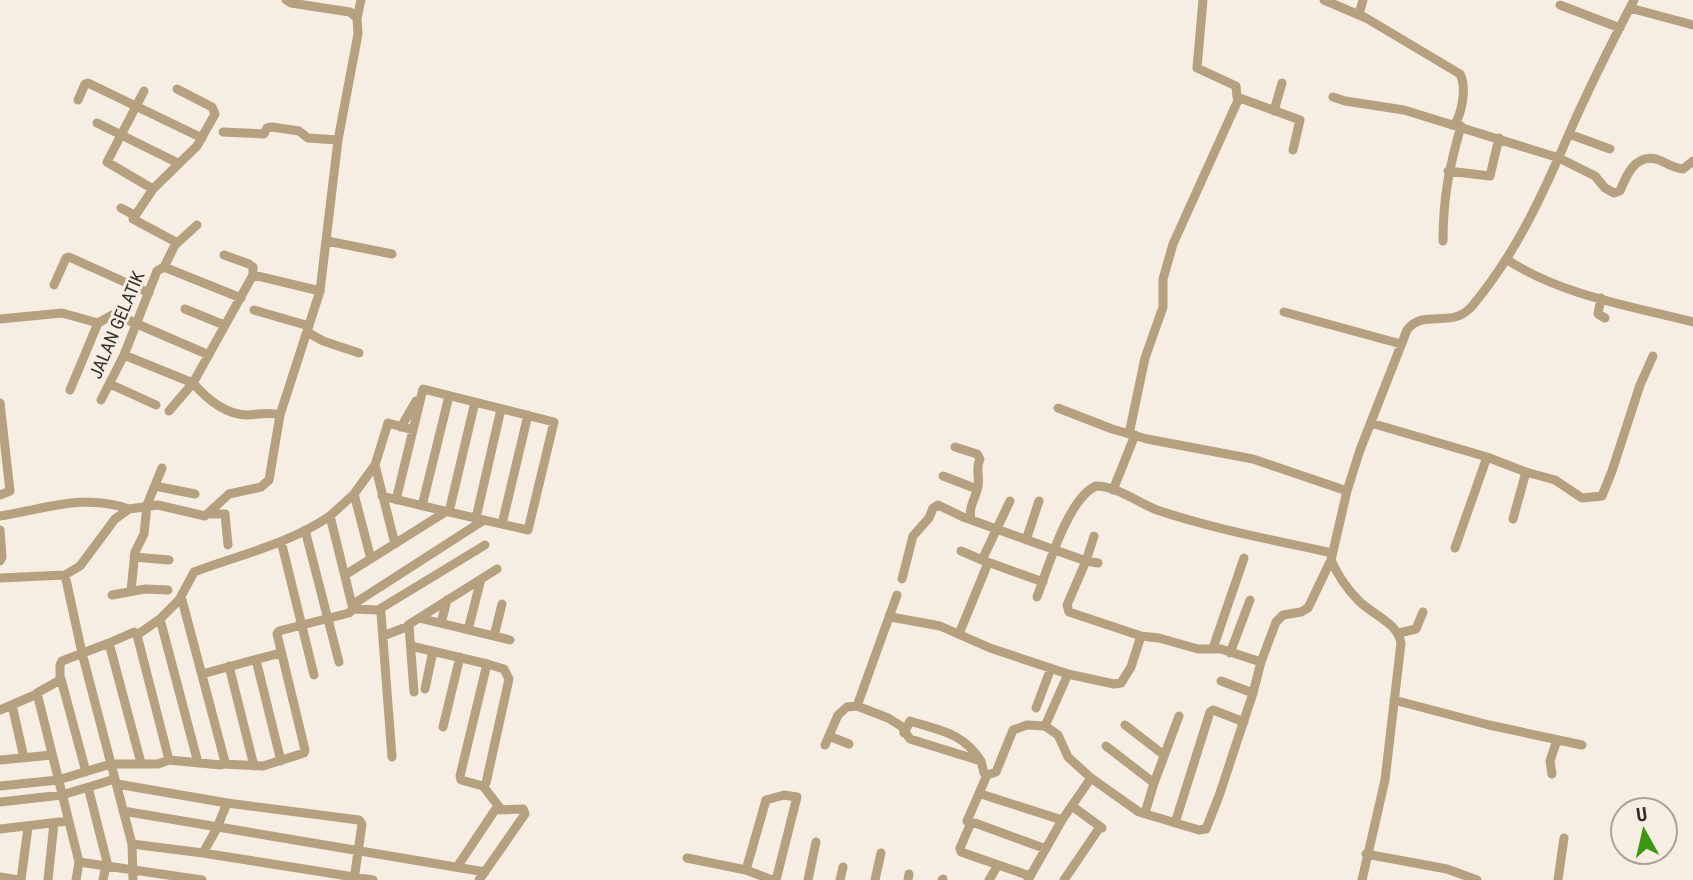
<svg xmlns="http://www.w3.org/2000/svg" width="1693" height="880" viewBox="0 0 1693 880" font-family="'Roboto Condensed',sans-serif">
  <rect width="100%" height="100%" fill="#f6eee2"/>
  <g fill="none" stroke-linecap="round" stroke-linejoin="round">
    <path stroke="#b5a07f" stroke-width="9" d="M1203,0L1197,68L1236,86L1237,97L1300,120L1293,150
      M1324,0L1366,18L1460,74C1467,87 1462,114 1454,125
      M1560,5L1620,28
      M1630,8L1693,25
      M1359,14L1363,0
      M357,18L361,0
      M144,91L107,162L153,189L197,146L215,114L212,107L177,89
      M1333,97L1345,101L1404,110L1559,158L1595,176L1605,188L1614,193L1620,191C1626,176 1635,154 1656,159C1666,162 1672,168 1683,169L1693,161
      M78,100L85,84L88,83L202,138
      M1274,111L1282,83
      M97,123L178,163
      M223,132L264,134L267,128L272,127L299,131L308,138L338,140
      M1569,134L1610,149
      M1448,171L1490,176L1499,138
      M153,189L133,219L174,241L175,245L164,267
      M121,208L134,215
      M327,241L392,254
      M1443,241C1443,198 1449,168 1461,126
      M175,245L197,225
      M224,255L249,264L253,267V275
      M1506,259C1560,295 1631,306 1693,322
      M164,267L241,298
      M54,285L66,258L69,257L149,293
      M1601,298L1598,314L1605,318
      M185,309L224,325
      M254,310L309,326
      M1284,312L1401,344
      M0,319L62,313L98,323
      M307,332L323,341L359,353
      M124,355L193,383L253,275L320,291
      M110,384L156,405
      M70,390L98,323L114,314L209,355
      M101,400L124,355L157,271L164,267
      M0,403L10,491L0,495
      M1058,408L1112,429L1147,439L1253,459L1347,491
      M169,411L193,383C206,398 224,414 246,415C258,415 268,411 280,415
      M1371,423L1487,457L1526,472L1513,519
      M401,427L416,401
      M1129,434L1145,358L1163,307V279L1173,244L1239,98
      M955,447L977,454L980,459C975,469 980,477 978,486C976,498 968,507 971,519
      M375,465L395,544
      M1526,472L1555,480L1582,498L1602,496L1612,471L1640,385L1653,356
      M943,476L977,489
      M155,486L195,494
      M1113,490L1135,435
      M354,494L371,559
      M382,496C431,508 479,519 528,530L554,422L423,389L396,500
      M1010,501L982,560L1043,582
      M422,506L449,396
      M449,512L475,402
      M209,514H225L228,545
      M0,516C46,509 83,493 129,509
      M330,516L354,494L375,465L388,423L413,430
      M476,518L501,409
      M502,524L528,415
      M0,530L2,557L0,561
      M305,530L339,662
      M1094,536L1086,561L1098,563
      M1026,540L1039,501
      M281,541L314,675
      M1455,548L1487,457
      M961,551L982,560
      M134,557L169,560
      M65,575L82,653L132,844L133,880
      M345,575L447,511
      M0,578L65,575L80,566L115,519L129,509L158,505L205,516L229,494L261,487L269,480L280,415L320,291L338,140L358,34L357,18L350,12L291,3L286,0
      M902,579L913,536L929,518L933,508L938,505L963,517L1086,561L1067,605L1069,612L1141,636L1159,638L1198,649H1221L1261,662
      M131,591L135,552L144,534L147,505L162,468
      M112,595L145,589L168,590
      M1037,597C1048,568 1068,498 1096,486C1117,486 1138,503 1157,510C1213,529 1274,540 1332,553
      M179,600L194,572C239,555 289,544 330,516L353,609L349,613L279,631L277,634L305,750L304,753L263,766L224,764
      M352,605L484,520
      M353,609L378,610L381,613L392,757
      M378,610L485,545
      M891,617L940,626L990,648L1068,674L1114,684L1121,683L1131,667L1141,636
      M419,618L510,640
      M160,619L198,763
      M441,623L447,600
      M408,625L497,569
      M468,630L481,579
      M1399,633L1416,629L1423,612
      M959,634L988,563
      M137,635L160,619L179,600H182L225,762L221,765L169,760
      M383,636L409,626L414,692
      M494,636L502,604
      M411,646L487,664
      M1213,648L1244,558
      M1230,653L1250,600
      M256,660L281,761
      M487,664L504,669L509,679L486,783L483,786L461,780L460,776Z
      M229,666L254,766
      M202,674L280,653
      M61,679L86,772
      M1221,681L1253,693
      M425,689L433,651
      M1394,700L1489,725L1582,745
      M12,705L24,758
      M857,706L897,595
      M1036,708L1051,668
      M0,710L37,694
      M1125,725L1164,755
      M1045,726L1058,735L1068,757L1091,778
      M443,727L460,657
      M904,733L910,721C941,731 962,732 981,761
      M829,736L849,744
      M825,745L838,715L847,707L857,706L888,718L901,726L910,739L981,761L984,773L987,775L967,821
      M1106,746L1154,783
      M0,760L52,755
      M1552,774L1550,761L1557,740
      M987,775L996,772L1013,730L1027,725L1045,726L1068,674
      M117,784L227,803L359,820L362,824L354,880
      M0,786L58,780L111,764H158L169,760L137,635L134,632L109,643
      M483,786L500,808
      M88,787L108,866
      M984,795L1062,820
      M0,802L62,795L115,779
      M1072,806L1102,828
      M123,811L485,872
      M1145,813L1154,783L1179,716
      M1175,823L1210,712L1213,710L1244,722
      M0,829L68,821
      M132,844L203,853L217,828L227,803
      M203,853L373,880
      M1366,854L1447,869L1477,880
      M687,858L746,870
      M79,862L202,880
      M457,867L495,810L523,809L525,814L479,880
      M1030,876L961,852L960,848L970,825L975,823L1046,849
      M0,877L19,880
      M21,880L28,827
      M48,880L54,823
      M76,880L79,862L37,693L60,680V665L62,661L109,643L141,763
      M103,880L106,865
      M772,880L746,870L766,800L784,795L797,797L776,880
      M808,880L816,842
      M840,880L843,867
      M875,880L881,853
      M908,880L909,874
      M942,880L943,879
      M989,880L998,865
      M1028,880L1062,820L1091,778L1139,812L1199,830L1206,829L1219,796L1253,693L1261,662L1276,622L1283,615L1301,612L1308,608L1331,560
      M1064,880L1100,827
      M1362,880L1385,780L1401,643C1398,623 1373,615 1359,601C1347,589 1338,576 1331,560L1347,491L1360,450L1407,330C1425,307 1452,331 1473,305C1517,252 1544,192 1571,129C1590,86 1612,42 1634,0
      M1558,880L1564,838"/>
  </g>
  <g text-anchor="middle" stroke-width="6" stroke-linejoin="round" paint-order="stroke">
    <g font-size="18" fill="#322f2b" stroke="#f6eee2">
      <text transform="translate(117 325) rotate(-67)" y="6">JALAN GELATIK</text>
    </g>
  </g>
  <g transform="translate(1644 831) rotate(352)"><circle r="33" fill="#f6eee2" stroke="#a8a299" stroke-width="2"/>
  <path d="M0-5L12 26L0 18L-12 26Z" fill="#3d9713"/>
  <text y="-10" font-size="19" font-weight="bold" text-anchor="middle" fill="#322f2b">U</text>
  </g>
</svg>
